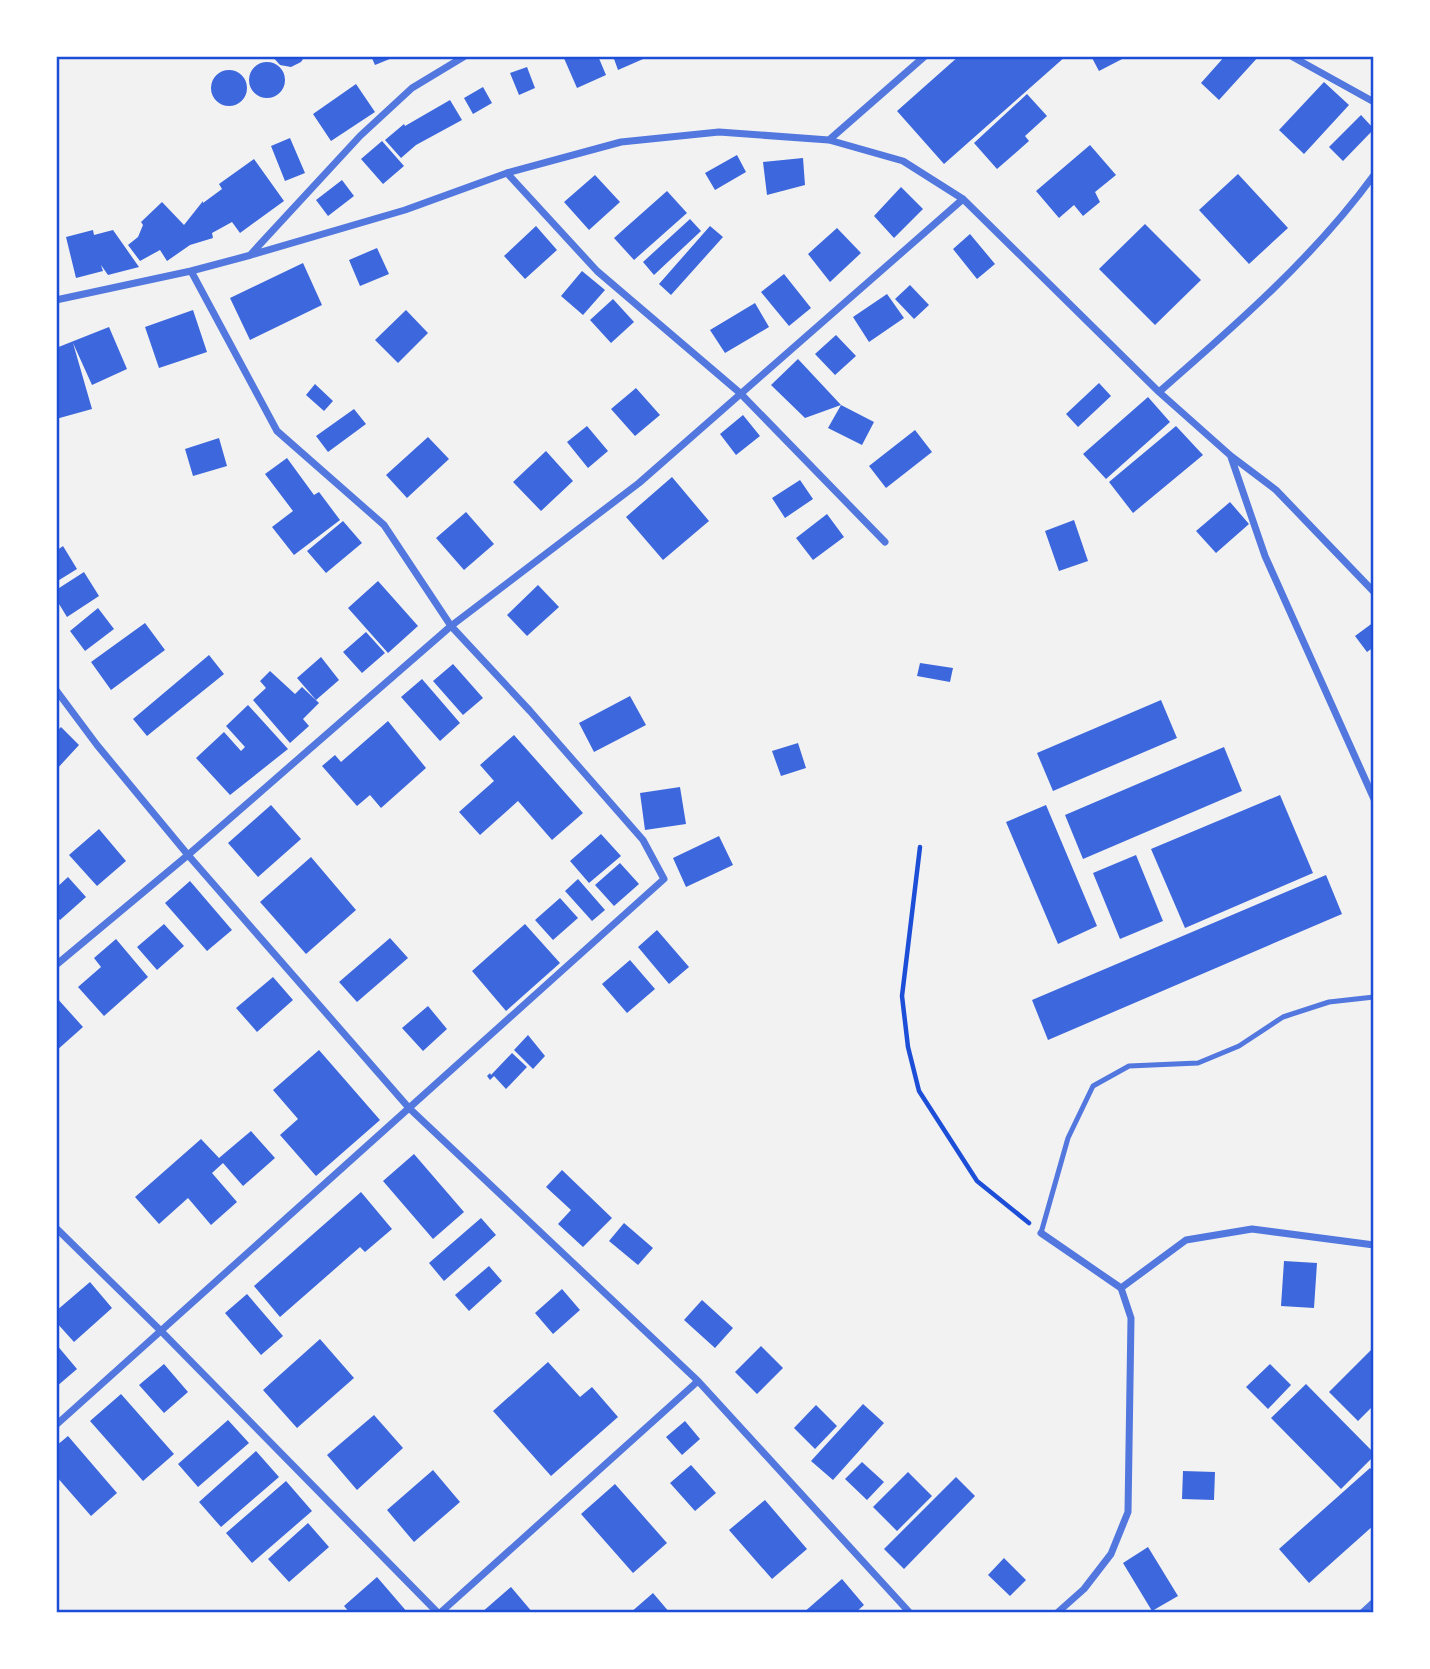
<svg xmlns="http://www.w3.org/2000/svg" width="1430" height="1669" viewBox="0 0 1430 1669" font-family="'Public Sans',sans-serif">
  <rect width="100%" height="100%" fill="#f2f2f2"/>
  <path fill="#3d67dc" d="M272,56H305L301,62L291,67L280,65Z
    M371,56H397L375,65Z
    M563,56H598L606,75L577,88Z
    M613,56H650L618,70Z
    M959,56H1066L944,164L897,111Z
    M1091,56H1128L1099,71Z
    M1225,56H1259L1219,100L1201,83Z
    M249 80a18 18 0 1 1 36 0a18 18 0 1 1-36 0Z
    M527,67L535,88L519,95L510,73Z
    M211 88a18 18 0 1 1 36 0a18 18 0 1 1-36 0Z
    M1324,82L1349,105L1304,154L1279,130Z
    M356,84L375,112L331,141L313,114Z
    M483,87L492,103L473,114L464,98Z
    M1027,94L1047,116L1025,136L1029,141L997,169L974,143Z
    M450,100L462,120L416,145L401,158L385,140L404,124L405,126Z
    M1361,115L1374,129L1343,161L1329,147Z
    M290,138L305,173L285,181L271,146Z
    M382,141L404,166L383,184L361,159Z
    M1090,145L1116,175L1095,192L1100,202L1083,216L1074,205L1059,218L1036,191Z
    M737,155L746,172L715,190L705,173Z
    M803,158L805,185L767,195L763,162Z
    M254,159L284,201L240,233L232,222L212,233L213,238L190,245L167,261L160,250L140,261L128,245L138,237L143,225L141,222L162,202L184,225L203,201V203L222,189L219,184Z
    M1238,174L1288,228L1249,264L1199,210Z
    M595,175L620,202L589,230L564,202Z
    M342,180L354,196L328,216L316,200Z
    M901,187L923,209L894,238L874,216Z
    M667,191L687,213L634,260L614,238Z
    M690,219L701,231L654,275L643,262Z
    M1145,224L1201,280L1155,325L1099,269Z
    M536,226L557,250L525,279L504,256Z
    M710,226L723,237L671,295L659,284Z
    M837,228L861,253L830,282L808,254Z
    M93,230L94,235L113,230L139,267L108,275L101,265L103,271L76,278L66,237Z
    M970,234L995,264L977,279L953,249Z
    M377,248L389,274L360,286L349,260Z
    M303,263L322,305L250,340L230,298Z
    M582,271L605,290L583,315L561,296Z
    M784,274L811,308L789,326L761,292Z
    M910,285L929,305L914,319L895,299Z
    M887,294L904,318L869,342L853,317Z
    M613,299L634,322L611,343L590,320Z
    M755,303L769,327L725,353L710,330Z
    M193,310L207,352L159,368L145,327Z
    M406,310L428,333L398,363L375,340Z
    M109,327L127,369L92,385L73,343L92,409L56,419V348Z
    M836,335L856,356L835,375L815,354Z
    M798,359L841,405L805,418L771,385Z
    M1099,383L1111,396L1078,427L1066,414Z
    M315,384L333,401L324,411L306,395Z
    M636,388L660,415L635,436L611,409Z
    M1148,397L1170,422L1106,479L1083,454Z
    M841,405L874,422L862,445L828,428Z
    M354,409L366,424L328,452L316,436Z
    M743,415L760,436L736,455L720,434Z
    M587,426L608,451L588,468L567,442Z
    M1176,426L1203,455L1133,513L1109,482Z
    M915,430L932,452L886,488L869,466Z
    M428,437L449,459L407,498L386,475Z
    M219,438L227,466L193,476L185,449Z
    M546,451L573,481L541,511L513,482Z
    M287,458L314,495L319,492L340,520L294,555L272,527L293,511L265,474Z
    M672,477L709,521L663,560L626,517Z
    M800,480L813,499L785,518L772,498Z
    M1230,502L1249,524L1216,553L1196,531Z
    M466,512L494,544L464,570L436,538Z
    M827,514L844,537L813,560L796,538Z
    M1074,520L1088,561L1059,571L1045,531Z
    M343,521L362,543L326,573L307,551Z
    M63,546L77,569L56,582V551Z
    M84,572L99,596L67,617L56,599V590Z
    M378,581L418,626L388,653L348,608Z
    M538,585L559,607L527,636L507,615Z
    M98,608L114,629L85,651L70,631Z
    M1374,622V647L1367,652L1355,636Z
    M145,623L165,650L111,690L91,662Z
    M366,632L385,653L362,673L343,652Z
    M209,655L224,674L147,736L133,719Z
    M321,657L339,680L316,700L297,678Z
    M920,663L953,668L950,682L917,676Z
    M453,664L483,698L463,715L433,681Z
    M270,671L295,694L302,687L319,703L303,719L309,726L290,743L253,700L266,688L260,681Z
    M422,679L460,723L440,741L401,697Z
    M630,696L646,725L594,752L579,723Z
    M1161,700L1177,738L1053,791L1037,753Z
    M248,705L288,749L230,795L196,758L224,732L241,751L245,747L226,726Z
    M388,721L426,768L381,808L370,795L357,806L322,766L335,755L341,762Z
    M61,727L79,745L56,770V732Z
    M514,735L583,813L552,840L518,801L480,835L459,812L494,781L480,765Z
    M798,743L806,768L781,776L772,751Z
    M1224,747L1242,791L1083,859L1065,815Z
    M680,787L686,824L645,830L640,793Z
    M1280,795L1313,873L1185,928L1151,849Z
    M271,805L301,839L258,877L228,843Z
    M1046,805L1097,926L1058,944L1006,822Z
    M99,829L126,861L97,886L69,855Z
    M601,834L621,856L589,883L570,861Z
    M719,836L733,865L686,887L673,858Z
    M1136,855L1163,921L1120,939L1093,873Z
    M311,857L356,910L306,954L260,902Z
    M620,863L639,884L614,906L595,885Z
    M1326,875L1342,914L1048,1040L1032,1000Z
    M68,877L86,897L60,920L56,916V888Z
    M578,879L605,910L592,921L565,891Z
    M190,881L232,930L207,951L165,903Z
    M560,898L578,918L553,940L535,920Z
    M164,924L184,946L157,970L137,947Z
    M525,924L560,963L506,1011L472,971Z
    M657,930L689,967L669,984L638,947Z
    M390,938L408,958L357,1002L339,982Z
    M116,939L148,977L104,1016L78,987L101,967L94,958Z
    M630,960L655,989L627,1013L602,984Z
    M273,977L293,1000L257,1032L236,1008Z
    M56,997L83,1027L56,1051Z
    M428,1006L447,1029L423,1051L402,1028Z
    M528,1035L545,1056L533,1069L514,1050Z
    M319,1050L380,1120L316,1176L280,1135L298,1119L273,1090Z
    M512,1053L527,1067L506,1089L494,1076L490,1080L487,1076L490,1073L491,1075Z
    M251,1131L275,1158L243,1186L223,1163L212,1173L237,1202L211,1225L188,1198L159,1224L135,1197L201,1139L219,1158Z
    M414,1154L464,1212L433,1239L383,1181Z
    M562,1170L612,1218L583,1247L558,1224L571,1210L546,1187Z
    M361,1192L392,1229L365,1252L360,1247L280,1317L254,1286Z
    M481,1218L496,1235L444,1281L429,1263Z
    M624,1223L653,1248L638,1265L609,1241Z
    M1284,1261L1317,1263L1314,1308L1281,1306Z
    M489,1266L502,1281L469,1311L455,1295Z
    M90,1282L112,1308L74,1342L56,1322V1311Z
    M562,1289L580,1310L553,1334L535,1313Z
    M247,1294L283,1336L261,1355L225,1313Z
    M702,1300L733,1328L715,1348L684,1320Z
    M320,1339L354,1378L297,1428L263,1390Z
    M56,1344L77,1369L56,1387Z
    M761,1346L783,1368L757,1394L735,1372Z
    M1374,1347V1405L1358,1421L1329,1392Z
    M548,1362L580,1397L592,1387L618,1417L551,1476L493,1411Z
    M164,1364L188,1392L164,1413L139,1385Z
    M1270,1364L1291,1385L1268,1409L1246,1387Z
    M1306,1384L1374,1453V1456L1341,1489L1271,1418Z
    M121,1394L174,1454L143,1481L90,1421Z
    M863,1404L884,1423L833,1480L811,1461Z
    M816,1405L837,1426L815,1449L794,1428Z
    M374,1415L403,1448L357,1490L327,1455Z
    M228,1420L249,1443L198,1487L178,1464Z
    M685,1421L700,1439L682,1455L666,1437Z
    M68,1436L117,1493L91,1516L56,1476V1446Z
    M256,1451L279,1477L221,1527L199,1502Z
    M862,1462L884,1482L867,1500L845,1479Z
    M691,1465L716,1493L695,1511L670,1483Z
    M1370,1468L1374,1472V1525L1309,1583L1279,1549Z
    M433,1470L460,1502L414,1542L387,1510Z
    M1183,1471L1215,1472L1214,1500L1182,1499Z
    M908,1472L932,1496L897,1531L873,1507Z
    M956,1477L975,1496L904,1569L884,1549Z
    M286,1481L312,1511L252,1563L226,1533Z
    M615,1484L667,1543L633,1573L581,1514Z
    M765,1500L807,1549L772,1579L729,1530Z
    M308,1523L329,1547L289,1582L268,1559Z
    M1148,1547L1178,1596L1152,1611L1123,1563Z
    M1004,1558L1026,1580L1010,1596L988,1575Z
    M377,1577L408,1613H350L344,1606Z
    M842,1579L864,1605L855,1613H803Z
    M511,1587L533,1613H481Z
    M653,1593L670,1613H630Z"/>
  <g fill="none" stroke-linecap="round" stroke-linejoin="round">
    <path stroke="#1d4ed8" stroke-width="4.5" d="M920,847L902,996L908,1047L919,1091L977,1181L1029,1223"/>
    <path stroke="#5277de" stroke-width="5" d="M1041,1233L1068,1138L1093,1086L1129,1066L1198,1063L1239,1046L1283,1017L1329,1002L1374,997"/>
    <path stroke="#5277de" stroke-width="7" d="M1291,56L1374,102
      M829,140L925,56
      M507,173L597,271L740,393L885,542
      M251,254L360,136L412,88L465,56
      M56,300L191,271L251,255L405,210L507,173L621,142L719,132L829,140L903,161L963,199L1159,392L1231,456L1276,490L1374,592
      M1159,392C1235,326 1315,256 1374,175
      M1231,457L1265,556L1374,799
      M56,690L97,745L188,855L409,1108L698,1381L910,1613
      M56,965L188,855L451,626L639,483L963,199
      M56,1228L161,1331L438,1613
      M1041,1233L1121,1288L1131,1318L1128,1512L1111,1554L1084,1589L1057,1613
      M1121,1288L1186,1240L1252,1229L1374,1245
      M56,1425L664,879L643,840L530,711L451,626L384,525L277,431L191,271
      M440,1613L698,1381
      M1362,1613L1374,1602"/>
  </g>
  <rect width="1430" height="1669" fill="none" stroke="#ffffff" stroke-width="116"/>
  <rect x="58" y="58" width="1314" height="1553" fill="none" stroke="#1d4ed8" stroke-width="2.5"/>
</svg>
